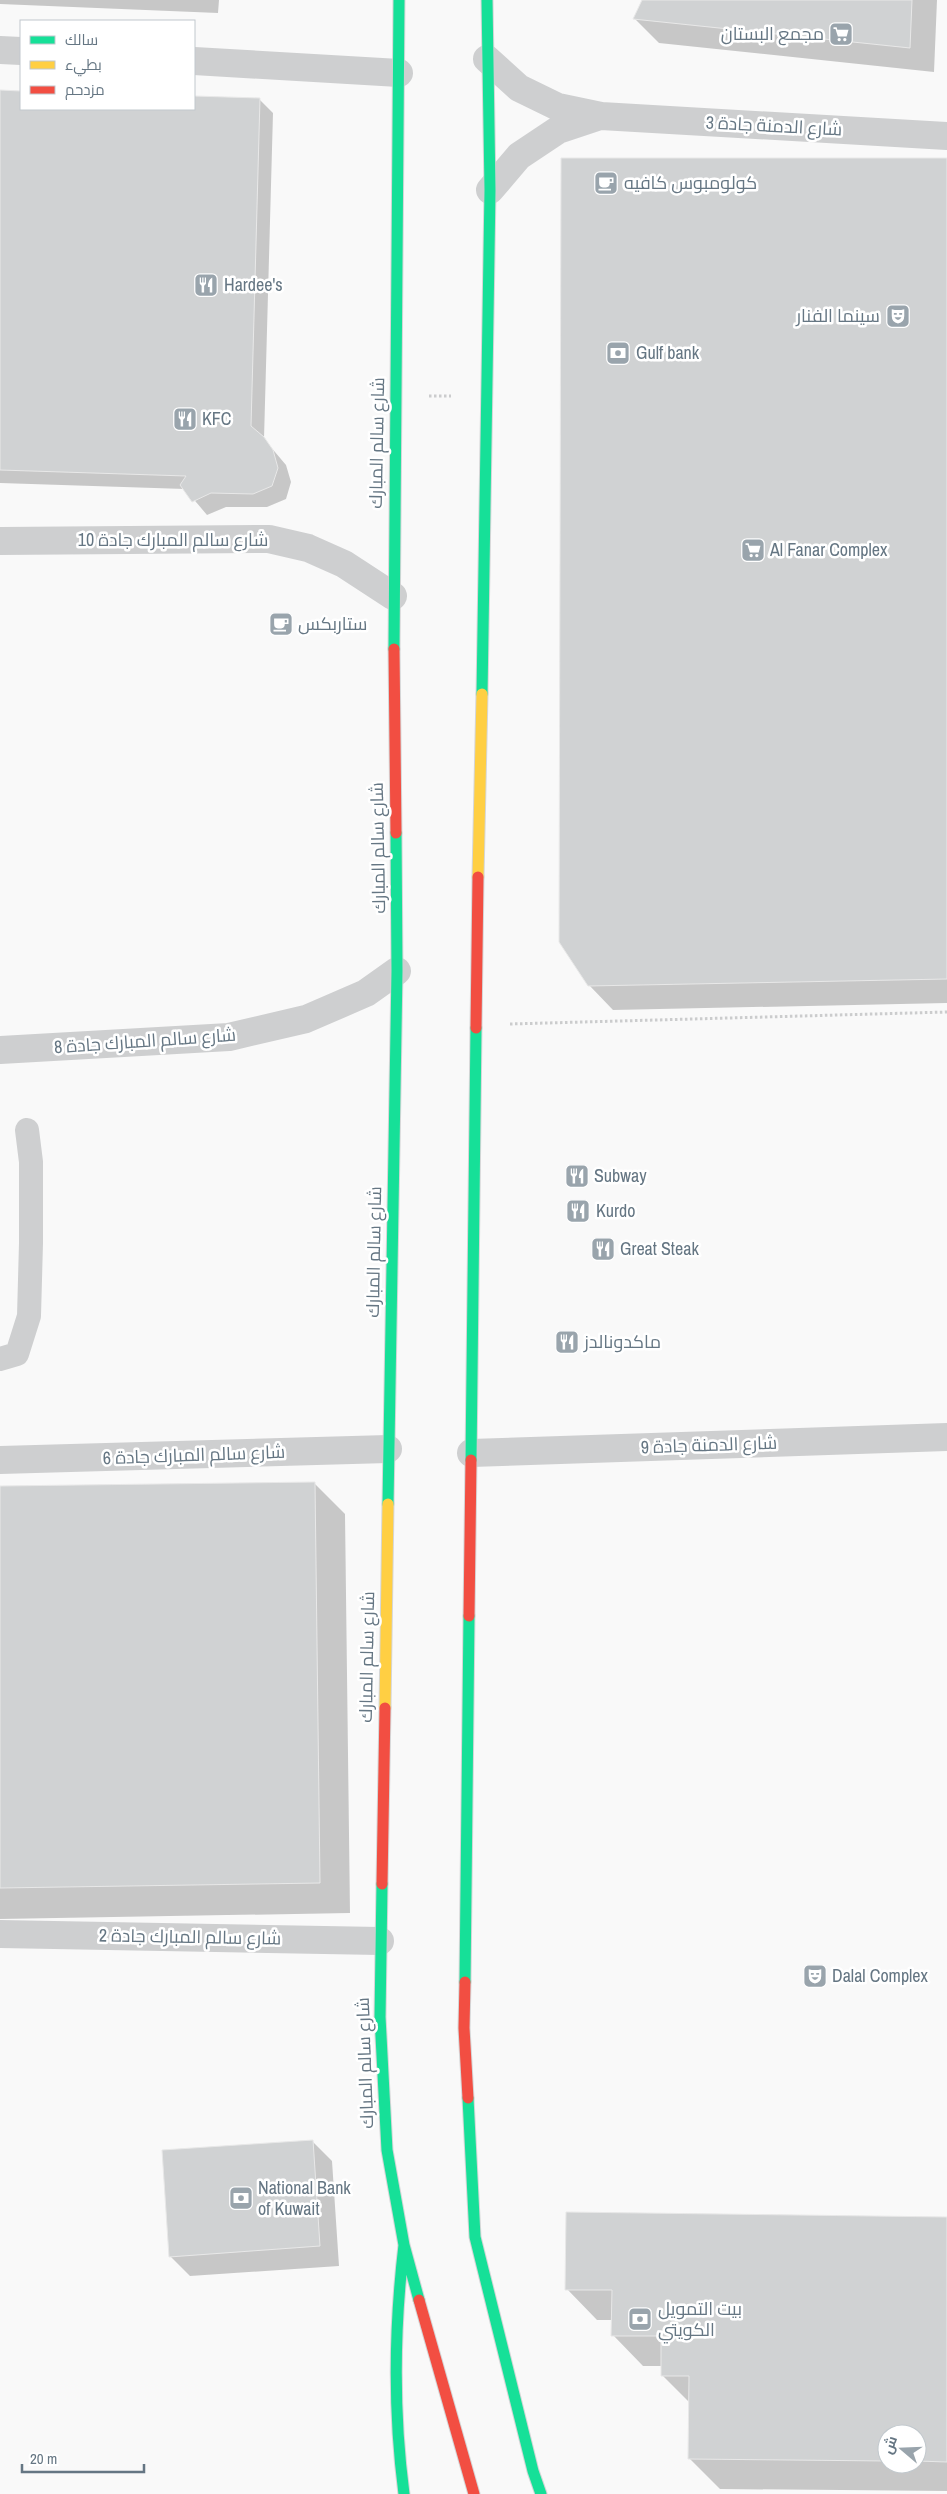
<svg xmlns="http://www.w3.org/2000/svg" width="947" height="2494" viewBox="0 0 947 2494" font-family="'Archivo Narrow',Cairo,sans-serif">
  <rect width="100%" height="100%" fill="#f9f9f9"/>
  <path fill="#0003" fill-rule="evenodd" d="M0,0H219L218,13L0,4Z
    M643,0H937L934,72L659,43L635,19Z
    M0,92H21V109H194V97L259,99L273,113L264,439L286,465L291,482L286,499L267,507H226L207,515L185,489L0,483Z
    M947,159V1003L613,1010L589,985Z
    M314,1483L345,1514L350,1913L0,1919V1488Z
    M312,2141L332,2161L339,2266L190,2276L170,2256Z
    M947,2218V2491L720,2489L689,2458L690,2403L662,2375V2366H643L613,2335V2320H597L567,2289ZM887,2434H917V2464H887Z"/>
  <path fill="#d0d2d3" stroke="#e8e8e8" d="M642,0H912L910,48L633,19Z
    M0,90L21,91V109H194V96L260,98L251,426L264,437L273,450L278,468L272,486L253,494L211,493L192,502L180,485L186,476L0,470Z
    M561,158H947V979L588,986L559,942Z
    M315,1482L320,1883L0,1888V1486Z
    M313,2140L320,2246L169,2257L162,2150Z
    M566,2212L947,2217V2462L917,2461V2434H887V2461L688,2459L689,2376H661V2336H611L612,2290H565Z"/>
  <g fill="none" stroke-linecap="round" stroke-linejoin="round">
    <g stroke="#d5d6d7" stroke-width="13">
      <path id="fast" d="M394,649L399,0
        M482,694L490,190L487,0
        M471,1460L476,1028
        M388,1504L397,971L396,833
        M382,1884L380,2017L387,2150L404,2245L419,2300
        M465,1982L469,1616
        M468,2098L475,2237L533,2471L541,2494
        M404,2245C394,2329 393,2410 404,2494"/>
    </g>
    <g stroke="#d5d6d7" stroke-width="13">
      <path id="slow" d="M478,877L482,694
        M385,1708L388,1504"/>
    </g>
    <g stroke="#d5d6d7" stroke-width="13">
      <path id="jam" d="M394,649L396,833
        M476,1028L478,877
        M469,1616L471,1460
        M382,1884L385,1708
        M465,1982L464,2028L468,2098
        M419,2300L474,2494"/>
    </g>
    <path stroke="#cbcccd" stroke-width="3" stroke-dasharray="2.5 2.5" stroke-linecap="butt" d="M429,396H451
      M510,1024L947,1012"/>
    <path stroke="#cecfd0" stroke-width="24" d="M0,1359L17,1354L29,1316L31,1243V1162L27,1130"/>
    <path stroke="#cecfd0" stroke-width="28" d="M0,50L21,51
      M487,59L519,88L558,107L601,116L947,136
      M194,61L399,73
      M490,190L519,156L558,130L600,116
      M0,541L269,539L308,548L344,564L393,596
      M0,1050L229,1037L306,1019L366,993L397,971
      M471,1453L947,1437
      M0,1460L388,1449
      M0,1934L380,1941"/>
    <use href="#fast" stroke="#16e098" stroke-width="11"/>
    <use href="#slow" stroke="#ffcf43" stroke-width="11"/>
    <use href="#jam" stroke="#f24e42" stroke-width="11"/>
  </g>
  <defs>
    <g id="supermarket-square" transform="scale(1.25)"><rect x="-9" y="-9" width="18" height="18" rx="4" fill="#99a4ac" stroke="#fff"/><path d="M-6-5.5h2.5l.6 2H6L4.5 2H-2.5L-4.4-4H-6ZM-1.5 3.2a1.3 1.3 0 1 0 .1 0ZM3 3.2a1.3 1.3 0 1 0 .1 0Z" fill="#fff"/></g>
    <g id="cafe-square" transform="scale(1.25)"><rect x="-9" y="-9" width="18" height="18" rx="4" fill="#99a4ac" stroke="#fff"/><path d="M-5.5-4.5H6V0H3Q3 3.5 0 3.5H-2.5Q-5.5 3.5-5.5 0ZM3-3.2v2h1.7v-2ZM-6 4.5H4V6H-6Z" fill="#fff"/></g>
    <g id="restaurant-square" transform="scale(1.25)"><rect x="-9" y="-9" width="18" height="18" rx="4" fill="#99a4ac" stroke="#fff"/><path d="M-5-6h1v4h1v-4h1v4h1v-4h1v5L-1.5 .5V6h-2V.5L-5-1ZM5-6V6H3V1.5H1.5Q1.5-4 5-6Z" fill="#fff"/></g>
    <g id="theatre-square" transform="scale(1.25)"><rect x="-9" y="-9" width="18" height="18" rx="4" fill="#99a4ac" stroke="#fff"/><path d="M-5-5.5Q0-4 5-5.5V0Q5 5 0 6Q-5 5-5 0ZM-3.3-2.5H-1v1.5H-3.3ZM1-2.5H3.3v1.5H1ZM-2.8 1Q0 5.5 2.8 1Z" fill="#fff"/></g>
    <g id="bank-square" transform="scale(1.25)"><rect x="-9" y="-9" width="18" height="18" rx="4" fill="#99a4ac" stroke="#fff"/><path d="M-6-4H6V4H-6ZM0-2.3a2.3 2.3 0 1 0 0 4.6a2.3 2.3 0 1 0 0-4.6Z" fill="#fff"/></g>
  </defs>
  <g fill-rule="evenodd">
    <use href="#supermarket-square" x="841" y="34"/>
    <use href="#cafe-square" x="606" y="183"/>
    <use href="#restaurant-square" x="206" y="285"/>
    <use href="#theatre-square" x="898" y="316"/>
    <use href="#bank-square" x="618" y="353"/>
    <use href="#restaurant-square" x="185" y="419"/>
    <use href="#supermarket-square" x="753" y="550"/>
    <use href="#cafe-square" x="281" y="624"/>
    <use href="#restaurant-square" x="577" y="1176"/>
    <use href="#restaurant-square" x="578" y="1211"/>
    <use href="#restaurant-square" x="603" y="1249"/>
    <use href="#restaurant-square" x="567" y="1342"/>
    <use href="#theatre-square" x="815" y="1976"/>
    <use href="#bank-square" x="241" y="2198"/>
    <use href="#bank-square" x="640" y="2319"/>
  </g>
  <g text-anchor="middle" stroke-width="5" stroke-linejoin="round" paint-order="stroke">
    <g font-size="18" fill="#657683" stroke="#fff" text-anchor="start">
      <text x="824" y="40" text-anchor="end">مجمع البستان</text>
      <text x="624" y="189">كولومبوس كافيه</text>
      <text x="224" y="291">Hardee's</text>
      <text x="880" y="322" text-anchor="end">سينما الفنار</text>
      <text x="636" y="359">Gulf bank</text>
      <text x="202" y="425">KFC</text>
      <text x="770" y="556">Al Fanar Complex</text>
      <text x="298" y="630">ستاربكس</text>
      <text x="594" y="1182">Subway</text>
      <text x="596" y="1217">Kurdo</text>
      <text x="620" y="1255">Great Steak</text>
      <text x="584" y="1348">ماكدونالدز</text>
      <text x="832" y="1982">Dalal Complex</text>
      <text x="258" y="2194">National Bank<tspan x="258" dy="21">of Kuwait</tspan></text>
      <text x="658" y="2315">بيت التمويل<tspan x="658" dy="21">الكويتي</tspan></text>
    </g>
    <g font-size="18" fill="#657683" stroke="#fff">
      <text transform="translate(774 126) rotate(3)" y="6">شارع الدمنة جادة 3</text>
      <text transform="translate(377 443) rotate(-89)" y="6">شارع سالم المبارك</text>
      <text x="173" y="546">شارع سالم المبارك جادة 10</text>
      <text transform="translate(378 848) rotate(-91)" y="6">شارع سالم المبارك</text>
      <text transform="translate(145 1041) rotate(-4)" y="6">شارع سالم المبارك جادة 8</text>
      <text transform="translate(374 1252) rotate(-89)" y="6">شارع سالم المبارك</text>
      <text transform="translate(709 1445) rotate(-2)" y="6">شارع الدمنة جادة 9</text>
      <text transform="translate(194 1455) rotate(-2)" y="6">شارع سالم المبارك جادة 6</text>
      <text transform="translate(367 1657) rotate(-89)" y="6">شارع سالم المبارك</text>
      <text transform="translate(190 1937) rotate(1)" y="6">شارع سالم المبارك جادة 2</text>
      <text transform="translate(365 2063) rotate(-92)" y="6">شارع سالم المبارك</text>
    </g>
  </g>
  <rect x="20" y="20" width="175" height="90" fill="#ffffff" stroke="#c1c8cd"/>
  <rect x="30" y="36" width="25" height="8" fill="#16e098" stroke="#c1c8cd"/>
  <text x="65" y="45" font-size="15" fill="#657683">سالك</text>
  <rect x="30" y="61" width="25" height="8" fill="#ffcf43" stroke="#c1c8cd"/>
  <text x="65" y="70" font-size="15" fill="#657683">بطيء</text>
  <rect x="30" y="86" width="25" height="8" fill="#f24e42" stroke="#c1c8cd"/>
  <text x="65" y="95" font-size="15" fill="#657683">مزدحم</text>
  <g transform="translate(902 2449) rotate(289)"><circle r="24" fill="#ffffff" stroke="#c1c8cd"/>
  <path d="M0-4L9 19L0 12L-9 19Z" fill="#99a4ac"/>
  <text y="-8" font-size="14" font-weight="bold" text-anchor="middle" fill="#657683">ش</text>
  </g>
  <path d="M22 2464v8h122v-8" fill="none" stroke="#657683" stroke-width="2.5"/>
  <text x="30" y="2464" font-size="15" fill="#657683" stroke="#ffffff" stroke-width="4" paint-order="stroke">20 m</text>
</svg>
